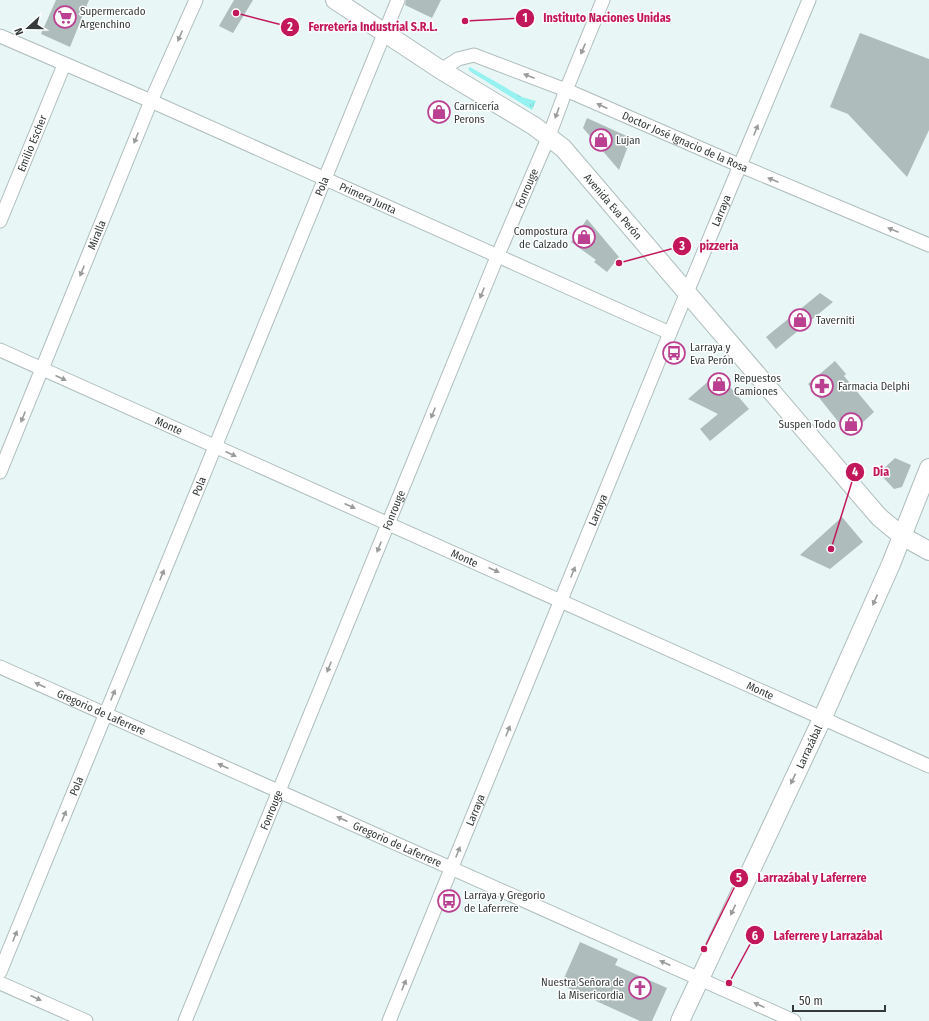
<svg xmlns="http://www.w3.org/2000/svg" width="929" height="1021" viewBox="0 0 929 1021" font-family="'Fira Sans Condensed',sans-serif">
  <defs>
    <pattern id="grass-tufts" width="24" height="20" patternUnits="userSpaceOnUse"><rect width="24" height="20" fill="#96f2f0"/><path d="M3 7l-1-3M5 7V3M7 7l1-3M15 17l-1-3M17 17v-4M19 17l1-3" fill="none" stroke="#82d0cf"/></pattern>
  </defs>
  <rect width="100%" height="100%" fill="#e8f6f6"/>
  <path fill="url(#grass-tufts)" d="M470,67L522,97L536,101L532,110L471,72L468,69Z"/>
  <path fill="#afbcbc" d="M56,0H89L70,47L41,34Z
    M234,0H253L233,33L219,26Z
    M406,0H441L432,18L405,5Z
    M860,33L929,59V130L907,177L848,114L830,107Z
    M439,102L448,108L439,122L430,116Z
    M587,118L631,138L619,170L583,128Z
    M587,219L619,257L607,272L594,262L596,260L571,242Z
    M820,293L833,302L776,349L766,337Z
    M835,361L846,374L844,376L874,412L849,435L808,384Z
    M718,373L749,409L710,441L700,429L718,414L688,399Z
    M895,458L911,465L902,487L894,489L879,473Z
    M842,517L863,542L830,569L800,555Z
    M580,942L618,959L615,965L667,988L652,1021H640L561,985Z"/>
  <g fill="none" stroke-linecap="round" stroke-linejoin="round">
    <g stroke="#afbdbc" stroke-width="15">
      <g id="street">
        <path id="s1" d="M0,36L151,101L670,333"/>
        <path id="s2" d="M441,70L458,59L474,55L566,90L741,166L929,245"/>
        <path id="s3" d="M0,221L64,65"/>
        <path id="s4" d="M0,350L929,766"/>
        <path id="s5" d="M0,472L151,101L196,0"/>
        <path id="s6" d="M0,667L794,1021"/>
        <path id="s7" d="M0,972L398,0"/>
        <path d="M0,983L86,1021"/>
        <path id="s8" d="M185,1021L497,257L549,136L566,90L603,0"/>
        <path id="s9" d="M389,1021L670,333L809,0"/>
      </g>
    </g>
    <g stroke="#afbdbc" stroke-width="20">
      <g id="secondary">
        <path id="s10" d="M335,0L441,70L534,126L563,148L879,517L902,536L929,551"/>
        <path id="s11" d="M680,1021L822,719L891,564L929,468"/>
      </g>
    </g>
    <use href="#street" stroke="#fff" stroke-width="13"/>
    <use href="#secondary" stroke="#fff" stroke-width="18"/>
  </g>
  <defs><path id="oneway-solid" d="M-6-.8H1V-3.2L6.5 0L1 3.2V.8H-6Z"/></defs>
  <g fill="#9a9c9c">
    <use href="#oneway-solid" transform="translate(180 36) rotate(114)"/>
    <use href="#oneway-solid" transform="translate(583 49) rotate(113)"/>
    <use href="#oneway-solid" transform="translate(529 76) rotate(-159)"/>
    <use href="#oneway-solid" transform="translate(602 106) rotate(-156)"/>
    <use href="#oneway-solid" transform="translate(557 113) rotate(110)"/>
    <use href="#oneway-solid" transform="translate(756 130) rotate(-68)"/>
    <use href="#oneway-solid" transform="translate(136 138) rotate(112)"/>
    <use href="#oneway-solid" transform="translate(773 180) rotate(-157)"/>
    <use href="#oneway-solid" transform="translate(893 230) rotate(-157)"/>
    <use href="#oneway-solid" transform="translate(82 271) rotate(112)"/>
    <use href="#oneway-solid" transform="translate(482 293) rotate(112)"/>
    <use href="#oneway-solid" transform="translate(61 378) rotate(24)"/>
    <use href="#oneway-solid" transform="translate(433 413) rotate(112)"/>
    <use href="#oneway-solid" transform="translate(23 417) rotate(112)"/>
    <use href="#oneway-solid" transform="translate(231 454) rotate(24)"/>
    <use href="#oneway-solid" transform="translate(350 506) rotate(24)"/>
    <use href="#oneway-solid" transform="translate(379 547) rotate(112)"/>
    <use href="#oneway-solid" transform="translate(494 570) rotate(24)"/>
    <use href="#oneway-solid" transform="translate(573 572) rotate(-68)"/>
    <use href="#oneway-solid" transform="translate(162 575) rotate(-68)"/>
    <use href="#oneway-solid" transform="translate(875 600) rotate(114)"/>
    <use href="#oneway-solid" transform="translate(329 667) rotate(112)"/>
    <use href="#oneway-solid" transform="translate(40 685) rotate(-156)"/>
    <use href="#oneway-solid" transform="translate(113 695) rotate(-68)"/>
    <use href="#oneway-solid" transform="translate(508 731) rotate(-68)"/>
    <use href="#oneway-solid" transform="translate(223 766) rotate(-156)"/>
    <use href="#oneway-solid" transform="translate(793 779) rotate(115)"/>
    <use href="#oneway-solid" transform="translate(64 816) rotate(-68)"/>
    <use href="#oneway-solid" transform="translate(342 819) rotate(-156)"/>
    <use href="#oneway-solid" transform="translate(458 852) rotate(-68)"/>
    <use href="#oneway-solid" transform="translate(733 910) rotate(115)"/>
    <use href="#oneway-solid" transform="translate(15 936) rotate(-68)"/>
    <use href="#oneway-solid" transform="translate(665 963) rotate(-156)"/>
    <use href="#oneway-solid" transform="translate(404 985) rotate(-68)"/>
    <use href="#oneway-solid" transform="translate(36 998) rotate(24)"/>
    <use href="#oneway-solid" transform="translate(759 1005) rotate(-156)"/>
  </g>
  <defs>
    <g id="supermarket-ring" transform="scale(1.15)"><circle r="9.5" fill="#fff" stroke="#bb4091" stroke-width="1.5"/><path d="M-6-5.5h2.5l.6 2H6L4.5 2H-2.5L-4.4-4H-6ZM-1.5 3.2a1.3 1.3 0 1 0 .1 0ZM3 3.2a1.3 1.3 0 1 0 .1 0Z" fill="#bb4091"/></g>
    <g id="shop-ring" transform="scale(1.15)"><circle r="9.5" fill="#fff" stroke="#bb4091" stroke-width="1.5"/><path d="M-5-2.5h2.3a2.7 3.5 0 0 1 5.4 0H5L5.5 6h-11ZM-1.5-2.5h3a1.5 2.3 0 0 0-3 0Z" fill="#bb4091"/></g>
    <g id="bus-ring" transform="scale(1.15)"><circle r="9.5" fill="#fff" stroke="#bb4091" stroke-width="1.5"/><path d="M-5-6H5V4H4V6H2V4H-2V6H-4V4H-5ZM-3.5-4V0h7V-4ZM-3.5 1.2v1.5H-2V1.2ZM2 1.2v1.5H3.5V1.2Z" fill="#bb4091"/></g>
    <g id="pharmacy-ring" transform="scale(1.15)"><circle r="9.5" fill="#fff" stroke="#bb4091" stroke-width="1.5"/><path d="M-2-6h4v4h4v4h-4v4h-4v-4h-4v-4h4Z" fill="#bb4091"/></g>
    <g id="church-ring" transform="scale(1.15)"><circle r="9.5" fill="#fff" stroke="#bb4091" stroke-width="1.5"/><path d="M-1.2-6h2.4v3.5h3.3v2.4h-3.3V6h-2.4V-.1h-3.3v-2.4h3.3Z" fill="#bb4091"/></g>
  </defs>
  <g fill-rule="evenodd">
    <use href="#supermarket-ring" x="65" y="17"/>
    <use href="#shop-ring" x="439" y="112"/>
    <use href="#shop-ring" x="601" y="140"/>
    <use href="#shop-ring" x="584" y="237"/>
    <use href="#shop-ring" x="800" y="320"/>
    <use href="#bus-ring" x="674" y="353"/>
    <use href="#shop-ring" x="719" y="384"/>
    <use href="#pharmacy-ring" x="822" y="386"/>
    <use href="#shop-ring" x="851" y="424"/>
    <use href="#bus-ring" x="449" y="901"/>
    <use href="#church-ring" x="640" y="988"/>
  </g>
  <g text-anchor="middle" stroke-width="3" stroke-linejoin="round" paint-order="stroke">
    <g font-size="11" fill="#343939" stroke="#fff" text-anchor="start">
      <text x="80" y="15">Supermercado<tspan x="80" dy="13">Argenchino</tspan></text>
      <text x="454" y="110">Carnicería<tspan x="454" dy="13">Perons</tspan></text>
      <text x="616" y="144">Lujan</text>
      <text x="568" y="235" text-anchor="end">Compostura<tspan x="568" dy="13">de Calzado</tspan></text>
      <text x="816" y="324">Taverniti</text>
      <text x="690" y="351">Larraya y<tspan x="690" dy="13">Eva Perón</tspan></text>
      <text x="734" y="382">Repuestos<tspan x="734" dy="13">Camiones</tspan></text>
      <text x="838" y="390">Farmacia Delphi</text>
      <text x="836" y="428" text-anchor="end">Suspen Todo</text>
      <text x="464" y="899">Larraya y Gregorio<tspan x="464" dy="13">de Laferrere</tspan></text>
      <text x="624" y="986" text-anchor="end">Nuestra Señora de<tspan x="624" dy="13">la Misericordia</tspan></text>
    </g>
    <g font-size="11" fill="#343939" stroke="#fff">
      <text dy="4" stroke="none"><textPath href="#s2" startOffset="265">Doctor José Ignacio de la Rosa</textPath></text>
      <text dy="4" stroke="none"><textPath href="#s3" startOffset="84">Emilio Escher</textPath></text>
      <text dy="4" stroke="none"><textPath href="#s7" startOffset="849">Pola</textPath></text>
      <text dy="4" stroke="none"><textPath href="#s8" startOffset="900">Fonrouge</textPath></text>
      <text dy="4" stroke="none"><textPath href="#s1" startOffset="402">Primera Junta</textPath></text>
      <text dy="4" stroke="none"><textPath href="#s10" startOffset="349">Avenida Eva Perón</textPath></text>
      <text dy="4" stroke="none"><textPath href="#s9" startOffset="876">Larraya</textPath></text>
      <text dy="4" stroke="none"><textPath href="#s5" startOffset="256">Miralla</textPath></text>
      <text dy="4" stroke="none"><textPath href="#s4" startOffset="185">Monte</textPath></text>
      <text dy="4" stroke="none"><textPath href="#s7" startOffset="525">Pola</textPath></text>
      <text dy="4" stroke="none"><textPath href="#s8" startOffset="552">Fonrouge</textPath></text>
      <text dy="4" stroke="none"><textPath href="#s9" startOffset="552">Larraya</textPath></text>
      <text dy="4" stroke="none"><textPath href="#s4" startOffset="509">Monte</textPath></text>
      <text dy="4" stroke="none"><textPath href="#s4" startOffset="833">Monte</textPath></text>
      <text dy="4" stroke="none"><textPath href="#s6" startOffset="111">Gregorio de Laferrere</textPath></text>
      <text dy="4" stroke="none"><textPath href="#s11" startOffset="303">Larrazábal</textPath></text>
      <text dy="4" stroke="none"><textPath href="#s7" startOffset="201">Pola</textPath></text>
      <text dy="4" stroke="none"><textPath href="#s8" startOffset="228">Fonrouge</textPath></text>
      <text dy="4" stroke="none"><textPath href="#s9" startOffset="228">Larraya</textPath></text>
      <text dy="4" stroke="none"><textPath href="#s6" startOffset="435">Gregorio de Laferrere</textPath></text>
    </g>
  </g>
  <path fill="none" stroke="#c2185b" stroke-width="1.5" d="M465 21L525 18M236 13L290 27M619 263L682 246M831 549L855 472M704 949L739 878M729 983L755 935"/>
  <g fill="#c2185b" stroke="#fff" stroke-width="1.5">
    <circle cx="465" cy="21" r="4"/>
    <circle cx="236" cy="13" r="4"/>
    <circle cx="619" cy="263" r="4"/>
    <circle cx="831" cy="549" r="4"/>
    <circle cx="704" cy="949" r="4"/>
    <circle cx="729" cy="983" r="4"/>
    <circle cx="525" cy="18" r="10"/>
    <circle cx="290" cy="27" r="10"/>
    <circle cx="682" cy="246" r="10"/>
    <circle cx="855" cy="472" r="10"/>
    <circle cx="739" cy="878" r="10"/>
    <circle cx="755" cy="935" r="10"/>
  </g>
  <g font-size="12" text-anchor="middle" font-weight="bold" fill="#fff">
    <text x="525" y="22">1</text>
    <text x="290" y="31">2</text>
    <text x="682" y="250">3</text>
    <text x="855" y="476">4</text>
    <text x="739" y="882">5</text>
    <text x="755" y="940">6</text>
  </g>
  <g font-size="12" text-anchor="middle" font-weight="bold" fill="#c2185b" stroke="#fff" stroke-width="3" stroke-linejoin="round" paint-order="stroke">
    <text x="607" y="22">Instituto Naciones Unidas</text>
    <text x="373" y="31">Ferretería Industrial S.R.L.</text>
    <text x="719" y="250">pizzeria</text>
    <text x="881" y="476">Dia</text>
    <text x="812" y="882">Larrazábal y Laferrere</text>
    <text x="828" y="940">Laferrere y Larrazábal</text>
  </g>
  <g transform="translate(28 28) rotate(249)" stroke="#ffffff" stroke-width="3" paint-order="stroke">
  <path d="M0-3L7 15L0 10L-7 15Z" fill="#343939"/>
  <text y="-6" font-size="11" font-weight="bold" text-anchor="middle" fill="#343939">N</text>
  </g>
  <path d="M793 1005v6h92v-6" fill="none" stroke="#343939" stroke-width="2"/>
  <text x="799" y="1005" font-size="12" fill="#343939" stroke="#ffffff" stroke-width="3" paint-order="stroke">50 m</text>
</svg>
